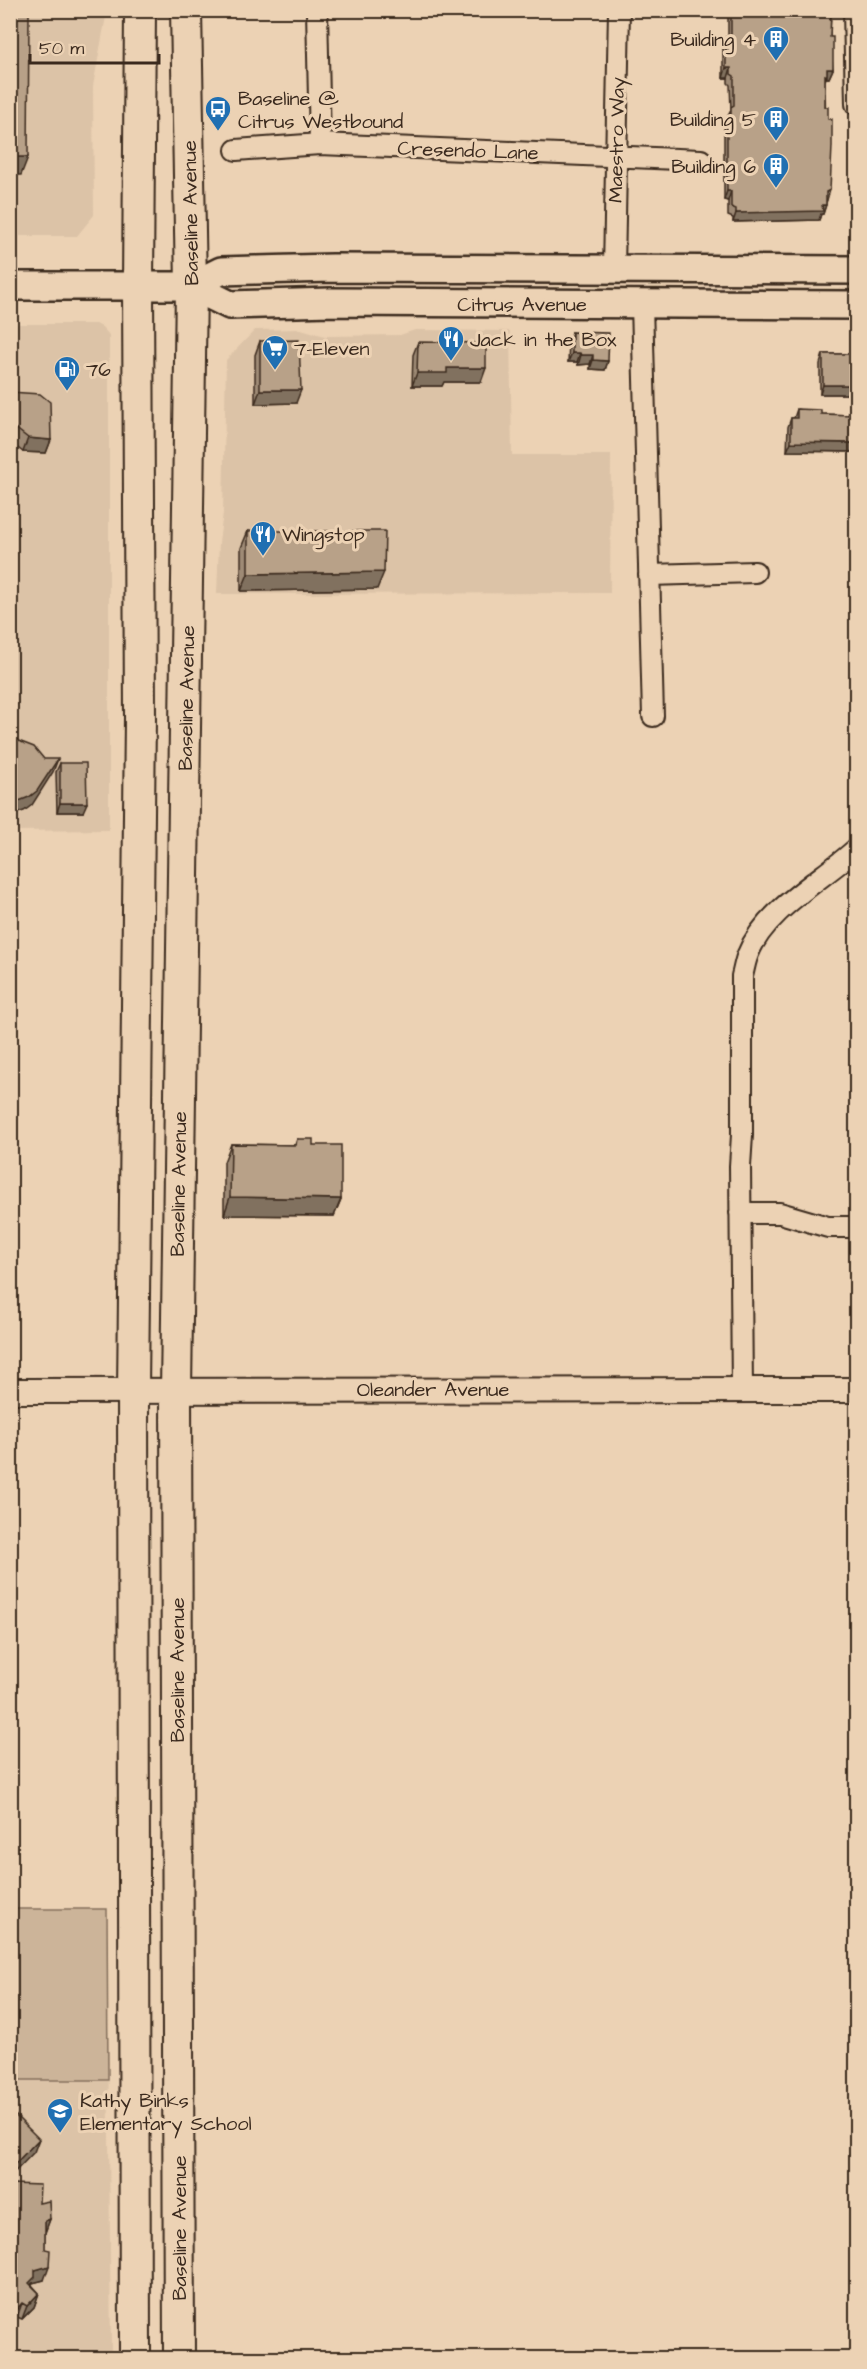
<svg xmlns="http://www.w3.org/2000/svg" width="867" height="2369" viewBox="0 0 867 2369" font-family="'Architects Daughter',sans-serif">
  <rect width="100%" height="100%" fill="#ecd2b4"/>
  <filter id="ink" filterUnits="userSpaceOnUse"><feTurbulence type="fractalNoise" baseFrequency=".0167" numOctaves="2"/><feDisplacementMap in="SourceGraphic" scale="12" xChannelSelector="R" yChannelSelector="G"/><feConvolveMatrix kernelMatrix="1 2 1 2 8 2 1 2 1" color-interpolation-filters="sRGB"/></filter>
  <g filter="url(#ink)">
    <path fill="#dcc3a7" d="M11,11H107L93,86L94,215L77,236H11Z
      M11,324H96L102,327L109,335V830L11,831Z
      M301,329L325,336L400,335L415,330L510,331L512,455H611L610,593L217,594L219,542L223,513L226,360L255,330Z
      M10,1909H107L111,2358H11Z"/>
    <path fill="#ccb499" stroke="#846f5c" stroke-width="1.5" d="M11,1909H107L108,2080H11Z"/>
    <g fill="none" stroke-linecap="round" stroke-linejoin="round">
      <g stroke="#3b2a1e" stroke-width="24">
        <path id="minor" d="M317,10L320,144
          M854,10L856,104
          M236,150L320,144L701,160
          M614,270L619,10
          M642,304L653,716
          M649,575L755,572
          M740,1213H780L828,1227H856
          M742,1390L740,1166L742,1135V976C744,969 745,961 748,954C765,910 822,880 856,849"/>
      </g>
      <g stroke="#3b2a1e" stroke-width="28">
        <path id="tertiary" d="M10,1391L856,1390"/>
      </g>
      <g stroke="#3b2a1e" stroke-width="32">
        <path id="secondary" d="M10,286H191L230,305L330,302L856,305
          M191,286L221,271L332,268L856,270"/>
      </g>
      <g stroke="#3b2a1e" stroke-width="34">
        <path id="primary" d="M135,2358L133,1391L140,718L138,286L140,10
          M179,2358L176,1391L191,286L186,10"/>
      </g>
      <use href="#minor" stroke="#ecd2b4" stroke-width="20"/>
      <use href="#tertiary" stroke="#ecd2b4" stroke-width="24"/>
      <use href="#secondary" stroke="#ecd2b4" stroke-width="27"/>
      <use href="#primary" stroke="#ecd2b4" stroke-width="30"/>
    </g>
    <path fill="#9e8a75" stroke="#3b2a1e" stroke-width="1.5" d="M728,10H831L830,37L833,69L829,78H826L825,81L827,200L823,214H821L819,220L733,222V218L728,216V201L724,200V129L727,120H728V116L731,110L730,85L728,83V78H723V46L726,37H728Z
      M572,332L608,361L605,370L590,369V364L578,365L577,362H568L569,341Z
      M260,341L296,403L255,404V355Z
      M418,342L481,382H444L442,386H412L413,355Z
      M823,354H856V452L787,451L788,427L791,418H794L797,409L821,414L849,415V394H820V364Z
      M10,392L51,440L46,453L23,452L10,442Z
      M248,531L377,589L241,591V548Z
      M60,763L83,812H57L56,772Z
      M297,1139L313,1145L341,1199L334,1216L224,1215V1162L231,1144L295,1145Z
      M12,2184L39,2203L50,2219L45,2232L44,2280L32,2283V2285L39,2293L34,2307L22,2319L17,2317L10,2324V2189Z"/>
    <path fill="#81715f" stroke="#3b2a1e" stroke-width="1.5" d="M726,68H731L728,78H723Z
      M827,69H833L829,78H826Z
      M10,157H28L21,175H10Z
      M830,190L827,200L823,201L826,192Z
      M727,191H731L728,201L724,200Z
      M826,205L823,214H821L819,220L733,222L736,213Z
      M572,353H580L577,362H568Z
      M581,355H593L590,364L578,365Z
      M593,360L608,361L605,370L590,369Z
      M447,368H486L481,382H444L442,386H412L417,373Z
      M823,385H853L849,394H820Z
      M260,390H301L296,403L255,404Z
      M28,438L51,440L46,453L23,452Z
      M791,442L856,443V452L787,451Z
      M384,572L377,589L241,591L248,574Z
      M58,759L53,772L32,805L24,811L14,814H10V801Z
      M60,803H87L83,812H57Z
      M230,1197L341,1199L334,1216L224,1215Z
      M39,2139L34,2152L10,2177V2169Z
      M50,2219L45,2233V2221Z
      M49,2266L44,2280L32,2283L30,2290L29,2283L35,2270Z
      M39,2293L34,2307L22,2319L27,2306Z
      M22,2303L17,2317L10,2324V2316Z"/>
    <path fill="#b8a188" stroke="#3b2a1e" stroke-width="1.5" d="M10,10H22V12L29,13L28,157H10Z
      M731,10H831L830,37H833V69H827V76L825,75V107H828V119H832V146L830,190L826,192V205H822L823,211L736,213V209L731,207V191H727V120H731V107L734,105V76L731,74V68H726V37H731Z
      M572,332L609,333L608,361L593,360V355H581L580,353H572Z
      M299,340L301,390H260V341Z
      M418,342L486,343V368H447V373H417Z
      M823,354H856V443L791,442V418H797V409L821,410V414L853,415V385H823Z
      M10,392L40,394L50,402L51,440L28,438L10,424Z
      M248,531H385L384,572L248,574Z
      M16,740L34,747L44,759H58L37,791L29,797L19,801H10V741Z
      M60,763H86L87,803H60Z
      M297,1139H313V1145H341V1199L230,1197L231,1144L296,1145Z
      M10,2110L39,2139L10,2169Z
      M12,2184L40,2185L39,2203L49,2201L50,2219L45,2221V2249L50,2250L49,2266L35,2270V2277L29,2283L39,2293L27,2306L22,2303L10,2316V2258L12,2254Z"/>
  </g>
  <defs>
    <g id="building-pin" transform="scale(1.35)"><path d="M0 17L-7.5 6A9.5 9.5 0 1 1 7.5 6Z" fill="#1f6fb2" stroke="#ecd2b4"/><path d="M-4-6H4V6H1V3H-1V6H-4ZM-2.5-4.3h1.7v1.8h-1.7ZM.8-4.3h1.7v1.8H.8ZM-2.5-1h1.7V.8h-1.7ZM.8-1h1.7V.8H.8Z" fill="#fff"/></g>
    <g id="bus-pin" transform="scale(1.35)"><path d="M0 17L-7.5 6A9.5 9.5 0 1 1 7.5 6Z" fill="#1f6fb2" stroke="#ecd2b4"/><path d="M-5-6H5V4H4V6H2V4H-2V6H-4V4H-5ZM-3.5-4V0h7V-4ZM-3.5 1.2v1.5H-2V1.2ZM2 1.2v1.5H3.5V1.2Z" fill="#fff"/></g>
    <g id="restaurant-pin" transform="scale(1.35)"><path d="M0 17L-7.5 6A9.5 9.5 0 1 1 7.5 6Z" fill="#1f6fb2" stroke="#ecd2b4"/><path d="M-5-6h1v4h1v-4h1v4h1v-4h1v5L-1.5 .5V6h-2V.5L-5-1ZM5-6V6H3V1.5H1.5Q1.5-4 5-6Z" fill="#fff"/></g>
    <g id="supermarket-pin" transform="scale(1.35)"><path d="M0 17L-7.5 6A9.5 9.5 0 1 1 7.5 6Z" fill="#1f6fb2" stroke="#ecd2b4"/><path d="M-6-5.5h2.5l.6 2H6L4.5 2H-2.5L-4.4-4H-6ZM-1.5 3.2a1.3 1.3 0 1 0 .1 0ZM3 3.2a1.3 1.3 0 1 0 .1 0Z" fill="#fff"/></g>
    <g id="fuel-pin" transform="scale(1.35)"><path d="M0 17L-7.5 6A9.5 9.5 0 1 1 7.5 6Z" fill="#1f6fb2" stroke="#ecd2b4"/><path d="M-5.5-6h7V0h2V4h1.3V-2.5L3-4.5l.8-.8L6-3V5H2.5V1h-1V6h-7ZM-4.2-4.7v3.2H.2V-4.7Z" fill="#fff"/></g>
    <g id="school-pin" transform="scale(1.35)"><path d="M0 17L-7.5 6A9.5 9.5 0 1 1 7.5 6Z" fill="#1f6fb2" stroke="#ecd2b4"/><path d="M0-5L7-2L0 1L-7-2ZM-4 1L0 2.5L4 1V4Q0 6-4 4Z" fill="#fff"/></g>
  </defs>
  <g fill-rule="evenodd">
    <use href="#building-pin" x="776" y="39"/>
    <use href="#bus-pin" x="218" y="109"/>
    <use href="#building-pin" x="776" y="119"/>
    <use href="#building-pin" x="776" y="166"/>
    <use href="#restaurant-pin" x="451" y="339"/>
    <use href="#supermarket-pin" x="275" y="348"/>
    <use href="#fuel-pin" x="67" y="369"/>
    <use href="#restaurant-pin" x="263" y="534"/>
    <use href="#school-pin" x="60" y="2111"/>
  </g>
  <g text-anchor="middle" stroke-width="6" stroke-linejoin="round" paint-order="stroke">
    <g font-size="20" fill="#3b2a1e" stroke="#ecd2b4" text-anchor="start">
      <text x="756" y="46" text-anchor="end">Building 4</text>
      <text x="238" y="105">Baseline @<tspan x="238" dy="23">Citrus Westbound</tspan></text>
      <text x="756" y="126" text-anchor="end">Building 5</text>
      <text x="756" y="173" text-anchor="end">Building 6</text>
      <text x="470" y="346">Jack in the Box</text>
      <text x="294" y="355">7-Eleven</text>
      <text x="86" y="376">76</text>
      <text x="282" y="541">Wingstop</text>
      <text x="80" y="2107">Kathy Binks<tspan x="80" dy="23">Elementary School</tspan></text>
    </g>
    <g font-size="20" fill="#3b2a1e" stroke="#ecd2b4">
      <text transform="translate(616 140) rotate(-89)" y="7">Maestro Way</text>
      <text transform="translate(468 150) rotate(2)" y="7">Cresendo Lane</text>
      <text transform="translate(190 213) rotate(-91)" y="7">Baseline Avenue</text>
      <text x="522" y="311">Citrus Avenue</text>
      <text transform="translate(186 698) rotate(-89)" y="7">Baseline Avenue</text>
      <text transform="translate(178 1184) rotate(-89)" y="7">Baseline Avenue</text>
      <text x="433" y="1396">Oleander Avenue</text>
      <text transform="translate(177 1670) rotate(-90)" y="7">Baseline Avenue</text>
      <text transform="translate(179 2228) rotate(-90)" y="7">Baseline Avenue</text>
    </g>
  </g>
  <rect width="867" height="2369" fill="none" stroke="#ecd2b4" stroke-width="36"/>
  <rect x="18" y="18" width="831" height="2333" fill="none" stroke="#3b2a1e" stroke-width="2" filter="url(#ink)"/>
  <path d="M30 54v9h129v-9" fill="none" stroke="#3b2a1e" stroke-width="3"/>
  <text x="39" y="54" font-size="18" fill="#3b2a1e" stroke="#ecd2b4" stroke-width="4.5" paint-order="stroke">50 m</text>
</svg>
